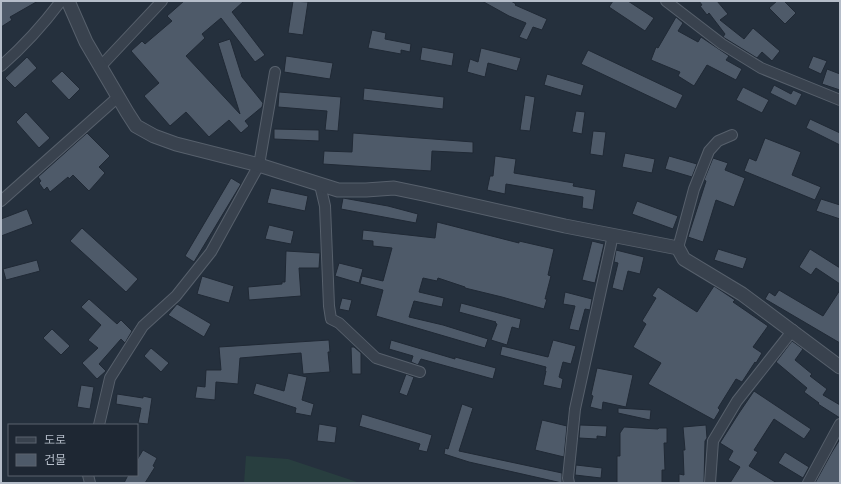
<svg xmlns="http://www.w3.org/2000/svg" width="841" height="484" viewBox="0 0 841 484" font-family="'Varela Round','Noto Sans KR',sans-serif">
  <rect width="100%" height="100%" fill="#25303d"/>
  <path fill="#283e3f" d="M246,456L288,459L360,483H244Z"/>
  <path fill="#4e5a69" stroke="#202935" d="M1,1H38L10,17L12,20L1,27Z
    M184,1H244L232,12L265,55L255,62L221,18L202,34L205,38L186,56L240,114L218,43L230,39L242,77L263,103L262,107L245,121L249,126L241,133L229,120L209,137L186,112L170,126L144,96L159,83L131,51L142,41L145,44L172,21L167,16Z
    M293,1L308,2L303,35L288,33Z
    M482,1H511L516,4L515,5L547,19L542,30L533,27L527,40L519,37L526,23L509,16Z
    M613,1H628L654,18L645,31L609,7Z
    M699,1H717L728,14L720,20L744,39L753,28L780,51L772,61L762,52L757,58L723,37L725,34L709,13L707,15L700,6L702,5Z
    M777,1H784L796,13L785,24L769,8Z
    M676,17L683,23L678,31L698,42L701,37L729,56L726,60L742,69L736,80L707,65L694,86L678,76L680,72L651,60L656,47L658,48Z
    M372,30L386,33L385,39L411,44L410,52L401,50V54L368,48Z
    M422,47L454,53L452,66L420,60Z
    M481,48L521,58L517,71L488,63L485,77L467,72L470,59L478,62Z
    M588,50L683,95L676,109L581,64Z
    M286,56L333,63L330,79L284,72Z
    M813,56L827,61L821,74L808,68Z
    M27,57L37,68L15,88L5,78Z
    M827,69L840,74V90L822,84Z
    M62,71L80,89L69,100L51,81Z
    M547,74L584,85L581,96L544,85Z
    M774,85L791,94L793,90L802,94L796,106L770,93Z
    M743,87L769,100L762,113L736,100Z
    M364,88L444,97L443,109L363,100Z
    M279,92L341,97L338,131L325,130L327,111L278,107Z
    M525,95L535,97L530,131L520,130Z
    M576,111L585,112L582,134L572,132Z
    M26,112L50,138L39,148L16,122Z
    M810,119L840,133V145L806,128Z
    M274,129L319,130V141L274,139Z
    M593,131L606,132L603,156L590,154Z
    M87,133L110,156L99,167L105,173L89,191L73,175L69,179L68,177L50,192L47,187L44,190L39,183L41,181L38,177Z
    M353,133L473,142V153L432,151L431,171L323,164L324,151L352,152Z
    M765,138L801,152L792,175L821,187L815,200L744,171L749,158L756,161Z
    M625,153L655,159L652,173L622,167Z
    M495,156L516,159L514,173L574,183L573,186L596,190L593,210L582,208L583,197L506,184L505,194L487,190L490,176H493Z
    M669,156L697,164L692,177L665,169Z
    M713,158L728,163L725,170L745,178L734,207L716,200L703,242L688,237L706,181L704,180Z
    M231,178L241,184L194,262L185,256Z
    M271,188L308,196L305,211L267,203Z
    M343,198L388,206L418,214L416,223L341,209Z
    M821,199L840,205V219L816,211Z
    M637,201L678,216L673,229L632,214Z
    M27,209L33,224L1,236V219Z
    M437,222L519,243V241L554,249L548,275L551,276L545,299H547L544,309L502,297L465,288V287L438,278L437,281L423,278L419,292L444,298L442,307L414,301L409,317L443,325L488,339L485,348L376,316L383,290L360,284L362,276L383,281L392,248L373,246V241L362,240L363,230L435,238Z
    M269,225L294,231L291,244L265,239Z
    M82,228L138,279L126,292L70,241Z
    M592,241L604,244L595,283L582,280Z
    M718,249L747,258L743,269L714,260Z
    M810,249L840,268V284L816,268L811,275L799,267Z
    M616,250L644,257L640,274L628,271L623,291L612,288L618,263L614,262Z
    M286,251L320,253L319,268H299L301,296L249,300L248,287L282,284V282H285Z
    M37,260L40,271L6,280L3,269Z
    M339,263L363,269L359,283L335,276Z
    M202,276L234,286L229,303L197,294Z
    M714,286L735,300L733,302L768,326L753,347L762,353L756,363L755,362L742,382L736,379L718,408L720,410L714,420L648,384L661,363L633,347L646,324L642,321L656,298L652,296L658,287L697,312Z
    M779,290L823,316L840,290V343L765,299L769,292L775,296Z
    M565,292L592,299L590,310L585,309L579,331L569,329L575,306L563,304Z
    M342,298L352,300L349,311L339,309Z
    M89,299L117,324L121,320L132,331L125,343L121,339L99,364L106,371L97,379L82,363L98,348L88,340L101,325L81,307Z
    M461,303L521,319L519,329L512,327L507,345L491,340L497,324L495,323L496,322L459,312Z
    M177,304L211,324L204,337L168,315Z
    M52,329L70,346L61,355L43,338Z
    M329,340L330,352H328L330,372L303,374L301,353L240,358L238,384L216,382L215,400L195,398L197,386L205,387L206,370H221L219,347Z
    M391,340L455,359V357L496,368L493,379L421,359L418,365L411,362L413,356L389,349Z
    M553,340L576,346L571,364L563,362L559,377L563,379L561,389L543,385L546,371H545L546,367L500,355L502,346L548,357Z
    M792,341L803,349L795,360L812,374L810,376L827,389L823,395L840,405V418L818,404L819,403L804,392L807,388L776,362Z
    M351,347H354L361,353V374H352Z
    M151,348L169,363L161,372L144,356Z
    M597,368L633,375L626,407L603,402L602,410L590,407L593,396L591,395Z
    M288,373L307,377L302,400L314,404L311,416L295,413L296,408L253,394L256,383L284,391Z
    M406,374L414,377L407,396L399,393Z
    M81,385L94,387L90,409L77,407Z
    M754,391L811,429L804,439L774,419L754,450L758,452L749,466L777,483H730L740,467L728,460L733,451L720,443L739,413Z
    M117,394L143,398V396L152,398L148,424L138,423L141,408L116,404Z
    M462,404L473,408L459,451L562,473V483L469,462L444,454L445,448L448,449Z
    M618,408L651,410L650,420L618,413Z
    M362,414L432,435L427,452L418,450L420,444L359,426Z
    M542,420L567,426L564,457L535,450Z
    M319,424L337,427L335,443L317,441Z
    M580,425L607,426L606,437L597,436V439L579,438Z
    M706,425L707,438L705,441L704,483H679V474L684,475L683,450H685L683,427Z
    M624,427L658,429L659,428H667V443H664L665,470H662V483H617V456H620V433Z
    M840,439V483H815L832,452Z
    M143,450L157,458L153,466L155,467L145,483H124L128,475H137V460Z
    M785,452L809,467L803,478L778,463Z
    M576,465L602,468L601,478L575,475Z"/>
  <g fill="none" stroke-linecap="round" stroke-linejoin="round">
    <g stroke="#57606c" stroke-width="12">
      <path id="minor" d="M666,1L722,44L761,68L840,100
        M1,66C24,46 43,25 61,1
        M100,67L162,1
        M320,185L325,206L329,306L331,319L339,323L376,358L420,372
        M1,201L118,97
        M678,248L694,189L709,151L718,141L732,135
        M99,425L110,378L143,326L176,296L211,252L259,165L275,72
        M88,475L90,483
        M569,483L568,478L575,409L613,235
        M710,483L713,441L737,401L793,330
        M808,483L840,424"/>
    </g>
    <g stroke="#57606c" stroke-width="15">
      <path id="tertiary" d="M68,1L86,42L127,112L136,126L154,136L176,144L259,165L338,190H366L394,188L423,194L565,226L678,248L684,259L742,294L840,367"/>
    </g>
    <use href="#minor" stroke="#39424e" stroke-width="10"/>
    <use href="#tertiary" stroke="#39424e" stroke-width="13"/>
  </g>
  <rect width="841" height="484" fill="none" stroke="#b5bdc9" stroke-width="4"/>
  <rect x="8" y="424" width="130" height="52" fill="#1e2733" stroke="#5a636f"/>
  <rect x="16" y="437" width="20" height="6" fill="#39424e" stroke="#5a636f"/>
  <text x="44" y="444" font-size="12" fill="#b5bdc9">도로</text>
  <rect x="16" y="454" width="20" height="12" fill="#4e5a69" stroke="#5a636f"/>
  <text x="44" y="464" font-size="12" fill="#b5bdc9">건물</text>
</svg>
